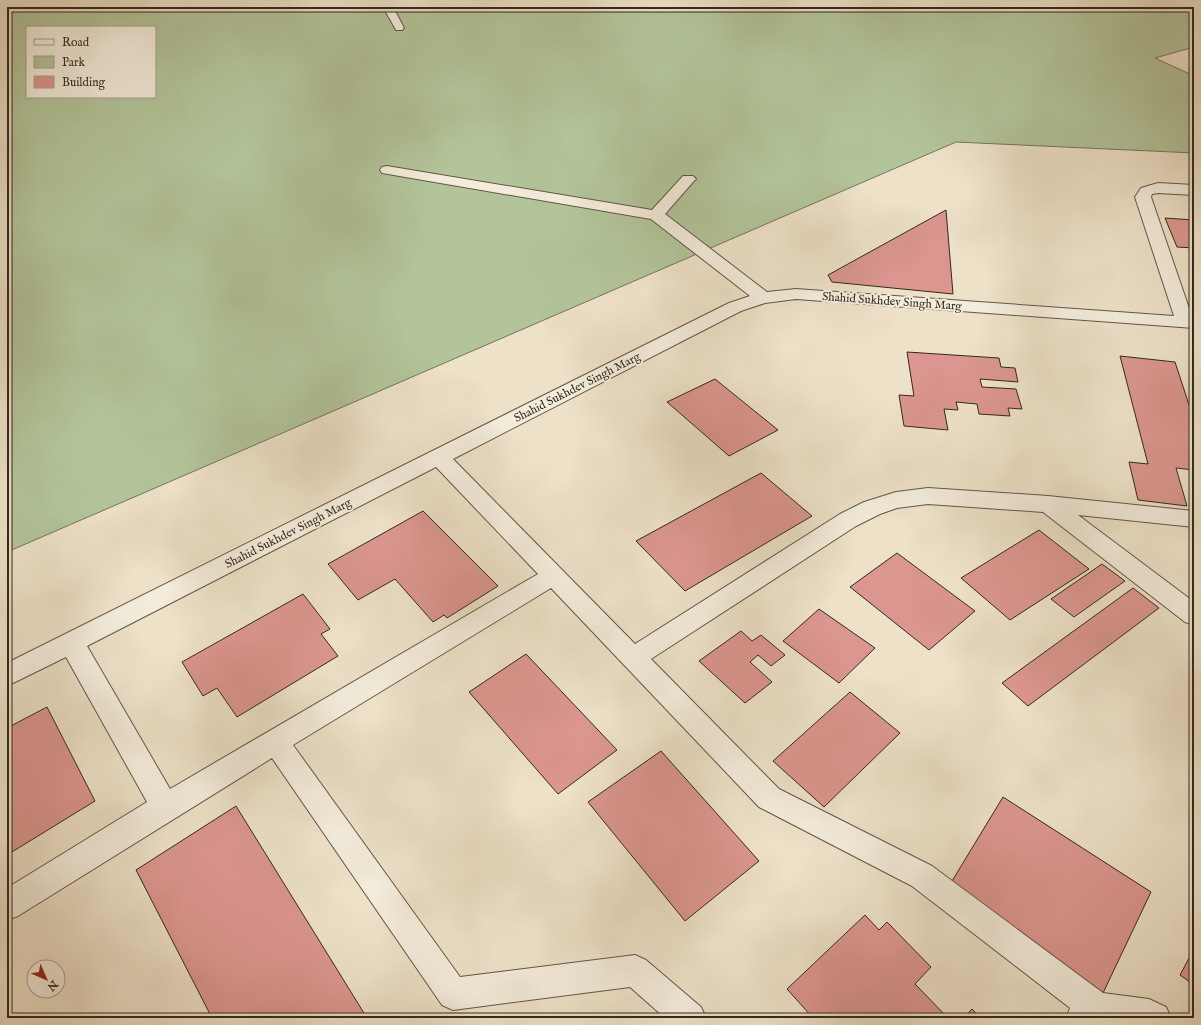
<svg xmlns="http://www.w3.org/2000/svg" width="1201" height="1025" viewBox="0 0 1201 1025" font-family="'IM FELL English',serif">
  <rect width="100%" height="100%" fill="#ede1c8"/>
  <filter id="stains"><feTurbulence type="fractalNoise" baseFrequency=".005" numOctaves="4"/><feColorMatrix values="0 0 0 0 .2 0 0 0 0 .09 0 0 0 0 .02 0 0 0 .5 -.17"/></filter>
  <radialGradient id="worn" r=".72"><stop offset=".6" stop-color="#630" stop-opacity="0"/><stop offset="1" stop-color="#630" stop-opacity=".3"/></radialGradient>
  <path fill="#b3c49a" stroke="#72765c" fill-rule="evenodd" d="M7,7H1194V47L1155,58L1194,76V153L956,142L7,552ZM27,27H155V97H27Z"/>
  <path fill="#db968f" stroke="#32291e" d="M946,210L953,294L832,282L828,275Z
    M1165,218L1194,220V248L1177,247Z
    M907,352L999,358L1001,367L1015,368L1018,382L980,379L982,387L1016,389L1022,409L1008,408L1010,416L979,414L977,404L956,402L958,410L944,409L948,430L904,426L899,395L914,396Z
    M1120,356L1175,362L1194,420V470L1176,468L1187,506L1138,500L1129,462L1148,464Z
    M715,379L778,430L729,456L667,402Z
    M761,473L812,516L685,591L636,541Z
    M423,511L498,586L447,618L444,615L433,622L395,579L358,600L328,564Z
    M1039,530L1089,569L1010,620L961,578Z
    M897,553L975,611L929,650L850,587Z
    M1102,564L1125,581L1074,617L1051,599Z
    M1133,588L1159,608L1028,706L1002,683Z
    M303,594L330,629L321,634L338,656L237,717L217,688L203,696L182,662Z
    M819,609L875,648L839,683L783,641Z
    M741,631L752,641L761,635L785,655L771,666L758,655L750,662L772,682L745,703L699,661Z
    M526,654L617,750L558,794L469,692Z
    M850,692L900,733L824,807L773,761Z
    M47,707L95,801L7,855V728Z
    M661,751L759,861L685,921L588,802Z
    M1003,797L1151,892L1103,993L949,886Z
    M236,806L367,1018H212L136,870Z
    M865,915L879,930L887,922L931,967L915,984L948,1018H813L787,989Z
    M1194,949V985L1180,975Z
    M972,1009L981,1018H964Z"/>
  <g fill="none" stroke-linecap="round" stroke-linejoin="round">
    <g stroke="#615748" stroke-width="2">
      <path id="lane" d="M383,7H393L404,28L402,30H396Z"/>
    </g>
    <g stroke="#615748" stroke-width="2">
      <path id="street" d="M387,166L652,210L683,176H693L696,179L693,182L665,214L767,292L796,289L1174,316L1135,197L1141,188L1158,183L1194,185V195L1158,193L1152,194L1151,197L1192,317L1194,318V328L796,299L765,303L741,311L453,459L635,644L840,514L864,502L896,492L928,488L1048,496L1194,511V527L1078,515L1194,602V625L1185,622L1043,512L928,504L897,508L880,514L856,526L651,659L779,789L932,866L1103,993L1149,999L1166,1007L1171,1018H1066L1070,1008L912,886L759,807L551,588L293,745L460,977L635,955L646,960L701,1007L706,1018H665L630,987L453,1010L442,1005L272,758L18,916L7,920V888L147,802L66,657L7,686V663L729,303L750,296L651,219L382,173L380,170L382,167ZM436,467L538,574L170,789L87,646Z"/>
    </g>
    <use href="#lane" fill="#f3ecdb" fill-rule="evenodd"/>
    <use href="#street" fill="#f3ecdb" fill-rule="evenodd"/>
  </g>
  <g text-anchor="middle" stroke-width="4" stroke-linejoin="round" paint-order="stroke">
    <g font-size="12" fill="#32291e" stroke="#f3ecdb">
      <text transform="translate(892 301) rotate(4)" y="4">Shahid Sukhdev Singh Marg</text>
      <text transform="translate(577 387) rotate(-27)" y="4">Shahid Sukhdev Singh Marg</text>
      <text transform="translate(288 533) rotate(-27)" y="4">Shahid Sukhdev Singh Marg</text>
    </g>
  </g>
  <rect width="1201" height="1025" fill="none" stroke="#ede1c8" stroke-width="24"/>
  <rect x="8" y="8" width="1185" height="1009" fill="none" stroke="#32291e" stroke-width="2"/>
  <rect x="12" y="12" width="1177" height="1001" fill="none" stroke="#32291e"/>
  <rect x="26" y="26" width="130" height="72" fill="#f3ecdb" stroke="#a69e8f"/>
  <rect x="34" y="39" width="20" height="6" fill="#f3ecdb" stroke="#a69e8f"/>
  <text x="62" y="46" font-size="12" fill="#32291e">Road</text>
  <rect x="34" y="56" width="20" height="12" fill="#b3c49a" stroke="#a69e8f"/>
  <text x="62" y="66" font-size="12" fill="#32291e">Park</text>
  <rect x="34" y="76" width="20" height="12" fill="#db968f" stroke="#a69e8f"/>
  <text x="62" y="86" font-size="12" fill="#32291e">Building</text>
  <g transform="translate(46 979) rotate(135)"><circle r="19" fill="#f3ecdb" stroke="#a69e8f"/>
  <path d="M0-3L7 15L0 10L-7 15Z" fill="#8f2418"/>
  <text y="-6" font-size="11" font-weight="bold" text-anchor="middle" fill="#32291e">N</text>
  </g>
  <rect width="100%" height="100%" filter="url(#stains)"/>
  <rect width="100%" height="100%" fill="url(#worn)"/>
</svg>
